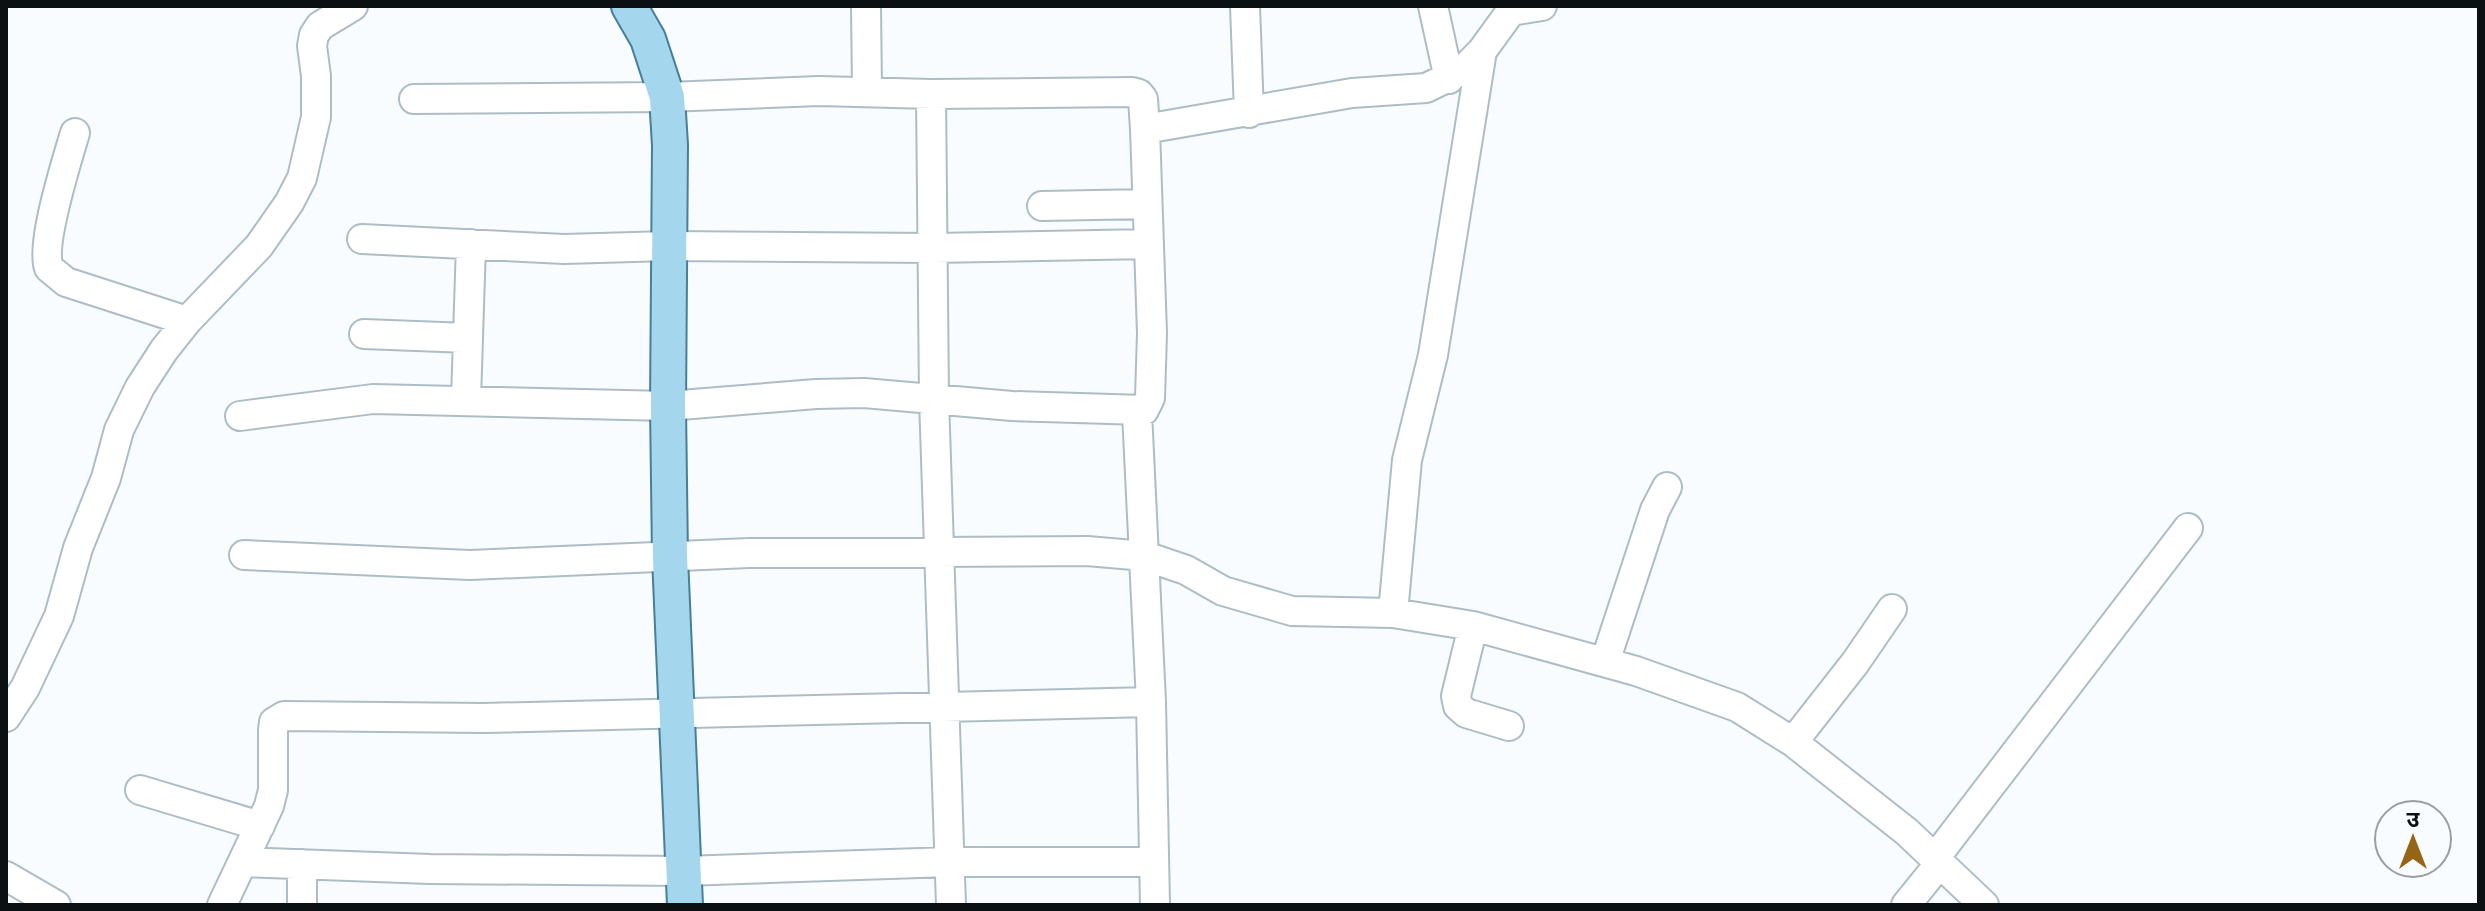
<svg xmlns="http://www.w3.org/2000/svg" width="2485" height="911" viewBox="0 0 2485 911" font-family="'Alegreya Sans','Noto Sans Devanagari',sans-serif">
  <rect width="100%" height="100%" fill="#f9fcfe"/>
  <g fill="none" stroke-linecap="round" stroke-linejoin="round">
    <g stroke="#aebdc5" stroke-width="32">
      <path id="minor" d="M866,6L867,90
        M1245,6L1249,113
        M1433,6L1449,79
        M931,94L934,399L951,905
        M414,99L667,97L819,91L931,94L1132,92L1139,94L1143,99L1145,129L1352,93L1426,88L1463,70L1482,51L1511,11L1542,6
        M75,133C67,160 40,245 49,268L66,282L187,321
        M1042,206L1147,204
        M362,239L564,249L668,246L933,248L1149,244
        M364,334L468,338
        M466,400L471,244
        M1137,412L1151,702L1155,905
        M240,416L373,399L668,406L816,394L864,393L1012,406L1144,410L1150,398L1152,333L1145,129
        M244,555L470,565L749,553L1087,551L1145,556L1186,570L1223,591L1292,611L1393,613L1473,626L1636,671L1737,707L1793,742L1907,832L1984,905
        M1393,613L1407,460L1433,355L1482,51
        M1473,626L1456,696L1458,706L1466,713L1509,726
        M1605,662L1655,510L1667,487
        M6,717L25,688L59,616L78,548L106,478L119,430L140,387L164,350L187,321L259,246L289,203L302,178L316,117V76L312,46L314,35L320,26L353,6
        M1793,742L1855,663L1892,609
        M140,790L260,826
        M1935,858L2188,528
        M243,862L430,869L684,871L950,862H1154
        M6,876L56,905
        M222,905L269,806L273,790V730L274,722L284,716L484,718L1151,702
        M302,905V864
        M1906,905L1940,863"/>
    </g>
    <g stroke="#477f99" stroke-width="38">
      <path id="major" d="M629,6L648,39L667,97L670,145L668,406L670,557L685,905"/>
    </g>
    <use href="#minor" stroke="#fff" stroke-width="28"/>
    <use href="#major" stroke="#a4d6ed" stroke-width="34"/>
  </g>
  <rect width="2485" height="911" fill="none" stroke="#0b1113" stroke-width="16"/>
  <g transform="translate(2413 839)"><circle r="38" fill="#f9fcfe" stroke="#9a9ea0" stroke-width="2"/>
  <path d="M0-6L14 30L0 20L-14 30Z" fill="#956415"/>
  <text y="-12" font-size="22" font-weight="bold" text-anchor="middle" fill="#0b1113">उ</text>
  </g>
</svg>
